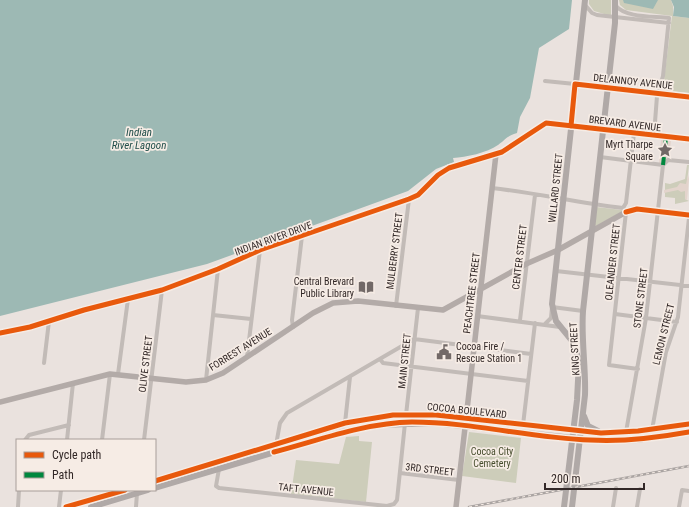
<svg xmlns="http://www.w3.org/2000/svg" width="689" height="507" viewBox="0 0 689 507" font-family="'Roboto Condensed',sans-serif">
  <rect width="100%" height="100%" fill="#eae2de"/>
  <path fill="#cdcdba" d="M589,0H611V16L594,11L589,4Z
    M619,0H671L673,6V16L689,18V93L668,91L663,88L672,16L626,10L620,5Z
    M687,165H689L685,199L689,201L675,204V198L665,197V183L670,184L685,179Z
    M596,207L622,210L623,211L594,227Z
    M469,432L521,438L516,483L462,476Z
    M359,436V441L372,442L366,502L291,494L296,460L339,464L346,437Z"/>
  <path fill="#e3d4cc" d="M661,140L671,141L669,158L664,159L661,163H659Z
    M688,175L689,179L687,200L685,199V191L681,192L678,190L664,193V190L677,187L680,183L686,184Z"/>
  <path fill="#9db9b4" d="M0,0H572L569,29L539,48L530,98L520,117L517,133C505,137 507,139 498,145C487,153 466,157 453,158L454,162L436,169L408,191L207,264L0,316Z
    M623,0H658L653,9L624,3Z
    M671,0H689V18L673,16L674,7Z"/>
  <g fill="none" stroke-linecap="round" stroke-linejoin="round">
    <path stroke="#c2bbb7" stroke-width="4" d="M585,5L592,13L597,15L669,23
      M616,6C626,18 654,16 669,18L663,76L657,96L654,135
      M545,81L575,84
      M600,157L663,165
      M492,188C536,193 579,203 623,208
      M623,208L626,212L609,365L638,369
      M623,208L626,203L634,133
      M556,271L689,286
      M396,306L409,199
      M615,314L677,322
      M213,315L251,319
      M477,316L560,327
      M520,320L535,195
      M545,324L551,318L552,307L583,311
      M293,327L292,320L302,236
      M247,357L260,250
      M380,359L383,363L528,381
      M44,363L49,321
      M118,374L128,299
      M206,380L218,269
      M406,415L418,308
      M345,423L350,377
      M523,425L535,323
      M652,430L666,352L678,317L689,218
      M626,432L646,318L663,165L668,160L689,162
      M25,440L29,435L69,425
      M67,440L73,383
      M102,440L110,374
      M144,440L162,290
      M276,445L280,423L287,413L414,339L531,354
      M219,469L216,486L219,488L387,506L394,504L397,500L405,423
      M400,473L459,480
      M18,507L19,490
      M59,507L61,490
      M136,507L137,493
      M613,507L616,488
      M637,507L640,489
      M679,507L682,490L689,491"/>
    <path stroke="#b3aba8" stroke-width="5.5" d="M575,84L689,97
      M0,333L30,327L84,310L162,290L218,269L260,250L409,199L418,195L438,175L449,168L502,152L546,123L689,139
      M0,402L110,374L186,382L206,380L223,373L313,313L333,303L358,301L443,310L526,264L558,250L626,212L637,209L689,215
      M456,507L496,154"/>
    <path stroke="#b0a9a7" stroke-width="6" d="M584,416L588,426L598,431
      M155,481L345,423L393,415H436L601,433L638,431L689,424
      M155,488L342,432L381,425L435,423L601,441L637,440L689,432
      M66,507L125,490
      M91,507L148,490
      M564,507L577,400L579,361L573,342L556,321L552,304L585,0
      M572,507L585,395C586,367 581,339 583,311L615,23V0"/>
    <g stroke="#aaa4a2" stroke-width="2.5">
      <path id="rail" d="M469,507L689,466"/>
    </g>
    <use href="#rail" stroke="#f6ece5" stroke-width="1" stroke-dasharray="3" stroke-linecap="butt"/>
    <path stroke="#00873e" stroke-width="4" stroke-dasharray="8 4" stroke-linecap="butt" d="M665,148L666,137
      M663,165L664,156"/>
    <g stroke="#f6ece5" stroke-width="8">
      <path id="cycleway" d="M571,126L575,84L689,97
        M626,212L637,209L689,215
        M0,333L30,327L84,310L162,290L218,269L260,250L409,199L418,195L438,175L449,168L502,152L546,123L689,139
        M274,452C320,440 364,423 412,422C472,422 531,438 590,440C623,442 656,438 689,432
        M155,481L345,423L393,415H436L601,433L638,431L689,424
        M66,507L125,490"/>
    </g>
    <use href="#cycleway" stroke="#e8590c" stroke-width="5"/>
  </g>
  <defs>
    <g id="sight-bare" transform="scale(1.2)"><path d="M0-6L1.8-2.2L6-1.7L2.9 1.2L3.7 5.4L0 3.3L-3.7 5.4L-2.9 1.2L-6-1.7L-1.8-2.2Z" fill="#726967" stroke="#f6ece5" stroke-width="2.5" paint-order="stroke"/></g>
    <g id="library-bare" transform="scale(1.2)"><path d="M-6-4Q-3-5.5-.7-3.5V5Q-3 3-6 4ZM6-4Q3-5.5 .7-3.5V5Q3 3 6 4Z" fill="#726967" stroke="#f6ece5" stroke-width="2.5" paint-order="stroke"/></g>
    <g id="civic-bare" transform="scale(1.2)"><path d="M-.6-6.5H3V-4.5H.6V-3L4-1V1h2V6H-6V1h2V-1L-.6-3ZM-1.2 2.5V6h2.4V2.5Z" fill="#726967" stroke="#f6ece5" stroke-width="2.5" paint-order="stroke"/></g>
  </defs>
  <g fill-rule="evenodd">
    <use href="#sight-bare" x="665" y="150"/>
    <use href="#library-bare" x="366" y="287"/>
    <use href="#civic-bare" x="444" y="352"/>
  </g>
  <g text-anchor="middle" stroke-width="3.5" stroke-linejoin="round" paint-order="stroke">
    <g font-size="10" fill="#322827" stroke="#f6ece5">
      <text transform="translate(633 81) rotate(6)" y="4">DELANNOY AVENUE</text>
      <text transform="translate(625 123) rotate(7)" y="4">BREVARD AVENUE</text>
      <text transform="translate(555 188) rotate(-84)" y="4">WILLARD STREET</text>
      <text transform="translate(273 238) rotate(-20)" y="4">INDIAN RIVER DRIVE</text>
      <text transform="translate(394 251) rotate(-83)" y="4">MULBERRY STREET</text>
      <text transform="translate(519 257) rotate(-83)" y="4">CENTER STREET</text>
      <text transform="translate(612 262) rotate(-84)" y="4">OLEANDER STREET</text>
      <text transform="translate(471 293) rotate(-83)" y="4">PEACHTREE STREET</text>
      <text transform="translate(640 298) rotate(-83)" y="4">STONE STREET</text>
      <text transform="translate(663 334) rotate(-76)" y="4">LEMON STREET</text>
      <text transform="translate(240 349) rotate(-32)" y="4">FORREST AVENUE</text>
      <text transform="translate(574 349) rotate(-93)" y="4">KING STREET</text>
      <text transform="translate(404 361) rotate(-84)" y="4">MAIN STREET</text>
      <text transform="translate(145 364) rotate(-83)" y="4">OLIVE STREET</text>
      <text transform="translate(467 410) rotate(6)" y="4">COCOA BOULEVARD</text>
      <text transform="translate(430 469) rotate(7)" y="4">3RD STREET</text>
      <text transform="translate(306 489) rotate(6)" y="4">TAFT AVENUE</text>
    </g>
    <g font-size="10" fill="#322827" stroke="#f6ece5" text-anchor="end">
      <text x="653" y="148">Myrt Tharpe<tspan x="653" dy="12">Square</tspan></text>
      <text x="354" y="285">Central Brevard<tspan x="354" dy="12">Public Library</tspan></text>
      <text x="456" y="350" text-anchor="start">Cocoa Fire /<tspan x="456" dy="12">Rescue Station 1</tspan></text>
    </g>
    <g font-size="10" fill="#464d2d" stroke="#f6ece5">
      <text x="492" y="455">Cocoa City<tspan x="492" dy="12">Cemetery</tspan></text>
    </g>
    <g font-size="11" font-style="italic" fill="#214e4a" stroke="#f6ece5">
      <text x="139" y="136">Indian<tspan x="139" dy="13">River Lagoon</tspan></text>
    </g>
  </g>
  <rect x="16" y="439" width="140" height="52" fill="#f6ece5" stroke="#a89e99"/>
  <rect x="24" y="452" width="20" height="6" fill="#e8590c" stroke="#a89e99"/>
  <text x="52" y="459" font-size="12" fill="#322827">Cycle path</text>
  <rect x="24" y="472" width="20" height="6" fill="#00873e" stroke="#a89e99"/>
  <text x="52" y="479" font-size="12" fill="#322827">Path</text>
  <path d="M545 483v6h99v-6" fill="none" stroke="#322827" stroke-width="2"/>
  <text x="551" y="483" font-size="12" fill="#322827" stroke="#f6ece5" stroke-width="3" paint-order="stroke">200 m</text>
</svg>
